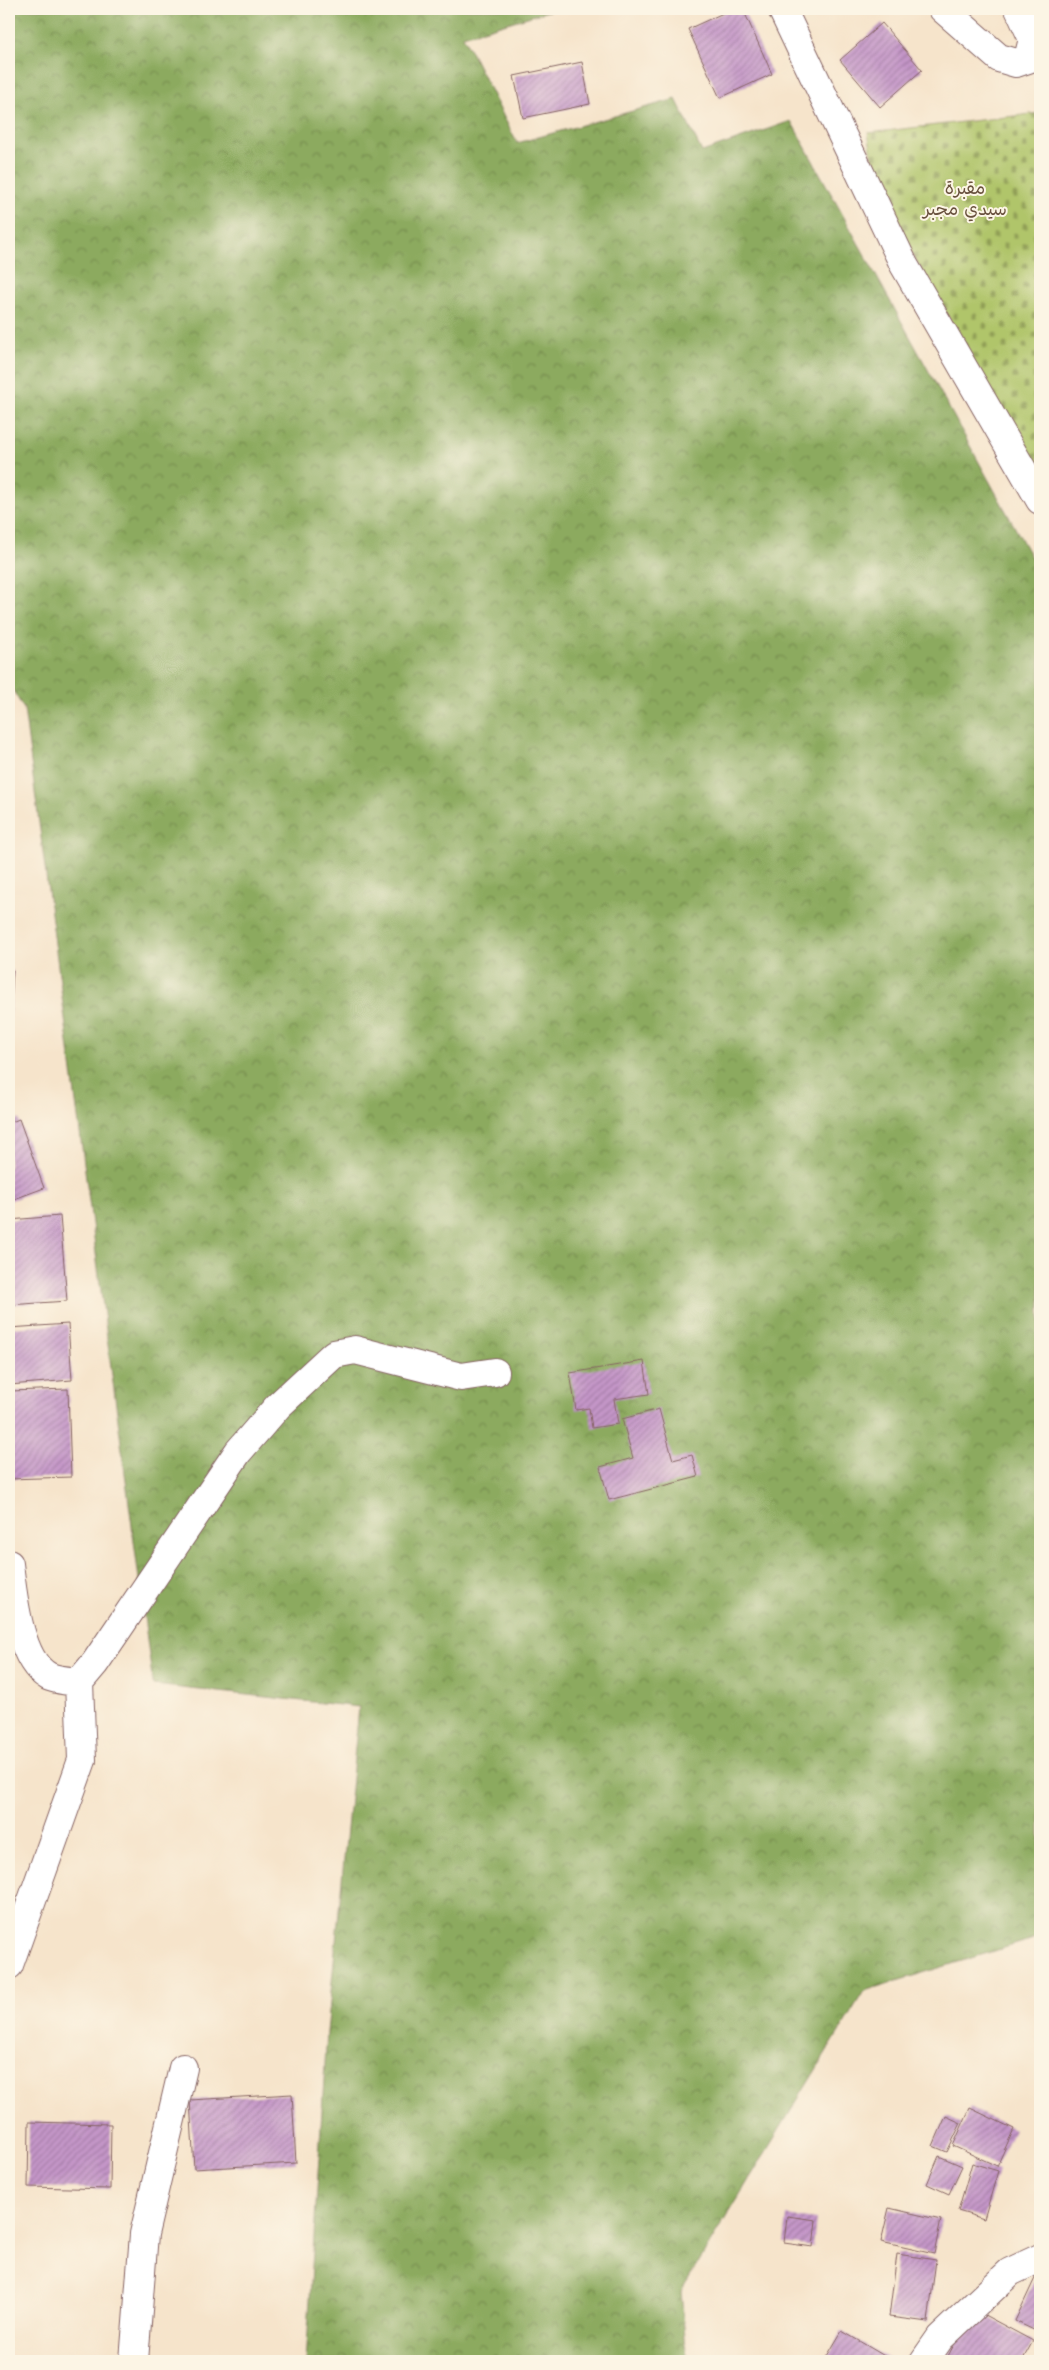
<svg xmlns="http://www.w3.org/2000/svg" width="1049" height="2370" viewBox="0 0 1049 2370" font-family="'Shantell Sans','Playpen Sans Arabic',sans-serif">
  <defs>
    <pattern id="forest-crowns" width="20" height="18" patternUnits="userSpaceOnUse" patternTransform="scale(1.25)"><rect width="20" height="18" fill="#8caa5e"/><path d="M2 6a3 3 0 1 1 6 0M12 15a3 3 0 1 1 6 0" fill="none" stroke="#748a4e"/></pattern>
    <pattern id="cemetery-stones" width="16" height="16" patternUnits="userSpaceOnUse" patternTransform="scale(1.25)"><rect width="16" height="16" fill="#b0c56a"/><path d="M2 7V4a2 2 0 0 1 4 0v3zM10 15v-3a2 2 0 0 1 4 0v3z" fill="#919f57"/></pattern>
    <pattern id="building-hatch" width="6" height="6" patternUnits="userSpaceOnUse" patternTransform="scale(1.25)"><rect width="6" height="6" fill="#c496c8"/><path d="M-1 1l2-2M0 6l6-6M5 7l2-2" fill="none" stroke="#a17aa3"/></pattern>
  </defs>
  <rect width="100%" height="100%" fill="#fcf5e5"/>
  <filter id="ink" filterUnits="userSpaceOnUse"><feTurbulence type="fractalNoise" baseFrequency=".02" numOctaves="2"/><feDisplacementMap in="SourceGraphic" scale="10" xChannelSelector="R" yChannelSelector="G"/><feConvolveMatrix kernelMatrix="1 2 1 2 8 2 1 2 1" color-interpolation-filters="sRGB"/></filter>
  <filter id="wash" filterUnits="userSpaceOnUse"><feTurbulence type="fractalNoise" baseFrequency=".0096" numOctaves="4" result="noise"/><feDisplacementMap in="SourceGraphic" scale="20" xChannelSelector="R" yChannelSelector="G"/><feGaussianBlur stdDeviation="1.12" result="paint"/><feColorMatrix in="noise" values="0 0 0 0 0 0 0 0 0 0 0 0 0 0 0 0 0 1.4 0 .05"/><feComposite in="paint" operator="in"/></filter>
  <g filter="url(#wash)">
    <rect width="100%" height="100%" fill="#f6e4cb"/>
    <path fill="url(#forest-crowns)" stroke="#6b6444" d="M9,9H555L463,36L517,143L676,99L702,152L791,121L1040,573V1937L864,1991L681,2291L687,2361H306L327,2032L359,1707L153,1685L24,709L9,684Z"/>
    <path fill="url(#cemetery-stones)" stroke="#7d724a" d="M1040,113V479L880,197L868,133Z"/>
    <g id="blocks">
      <path fill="url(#building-hatch)" d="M732,9H743L772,74L720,98L688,29Z
        M882,23L922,70L880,107L840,60Z
        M582,62L590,104L523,118L514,76Z
        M9,970H13L10,1021H9Z
        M19,1119L44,1188L9,1201V1123Z
        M60,1216L67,1301L9,1305V1220Z
        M68,1324L72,1380L9,1385V1328Z
        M644,1361L649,1394L614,1399L618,1424L592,1428L589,1408L576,1410L570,1373Z
        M68,1389L71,1477L9,1479V1391Z
        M659,1409L673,1460L692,1455L698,1477L609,1500L600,1467L633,1458L622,1419Z
        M292,2094L296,2163L194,2169L190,2100Z
        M970,2108L1014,2129L997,2166L953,2146Z
        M946,2116L961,2123L947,2152L933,2146Z
        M29,2122L111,2124L110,2189L28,2187Z
        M939,2156L962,2166L949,2194L927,2184Z
        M972,2163L998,2171L984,2219L958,2211Z
        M889,2208L941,2220L934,2254L881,2242Z
        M787,2216L816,2220L813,2247L784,2243Z
        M897,2254L936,2260L928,2322L889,2317Z
        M1037,2274L1040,2275V2333L1015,2321Z
        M973,2309L1033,2341L1022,2361H954L947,2358Z
        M842,2331L893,2361H824Z"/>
    </g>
  </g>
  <g filter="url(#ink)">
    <use href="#blocks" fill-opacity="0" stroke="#866463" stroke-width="1"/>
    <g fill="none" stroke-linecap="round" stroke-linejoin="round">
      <g stroke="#866463" stroke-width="30">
        <path id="minor" d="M782,9L904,265L1040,500
          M943,9L999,58L1016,63L1028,59L1033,39L1019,9
          M9,1564C13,1595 19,1660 48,1676C55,1680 70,1681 79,1682L95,1663L238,1452L278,1406L334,1354L355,1350L461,1377L495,1372
          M9,1965L82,1760L79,1682
          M134,2361L144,2234L183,2068
          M924,2361L940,2338L1010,2272L1040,2258"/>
      </g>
      <use href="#minor" stroke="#fff" stroke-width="28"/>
    </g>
  </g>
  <g text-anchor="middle" stroke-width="4" stroke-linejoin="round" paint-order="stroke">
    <g font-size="18" fill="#69513e" stroke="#fcf5e5">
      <text x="965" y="194">مقبرة<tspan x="965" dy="21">سيدي مجبر</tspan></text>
    </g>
  </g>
  <rect width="1049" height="2370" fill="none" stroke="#fcf5e5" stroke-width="30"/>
</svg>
